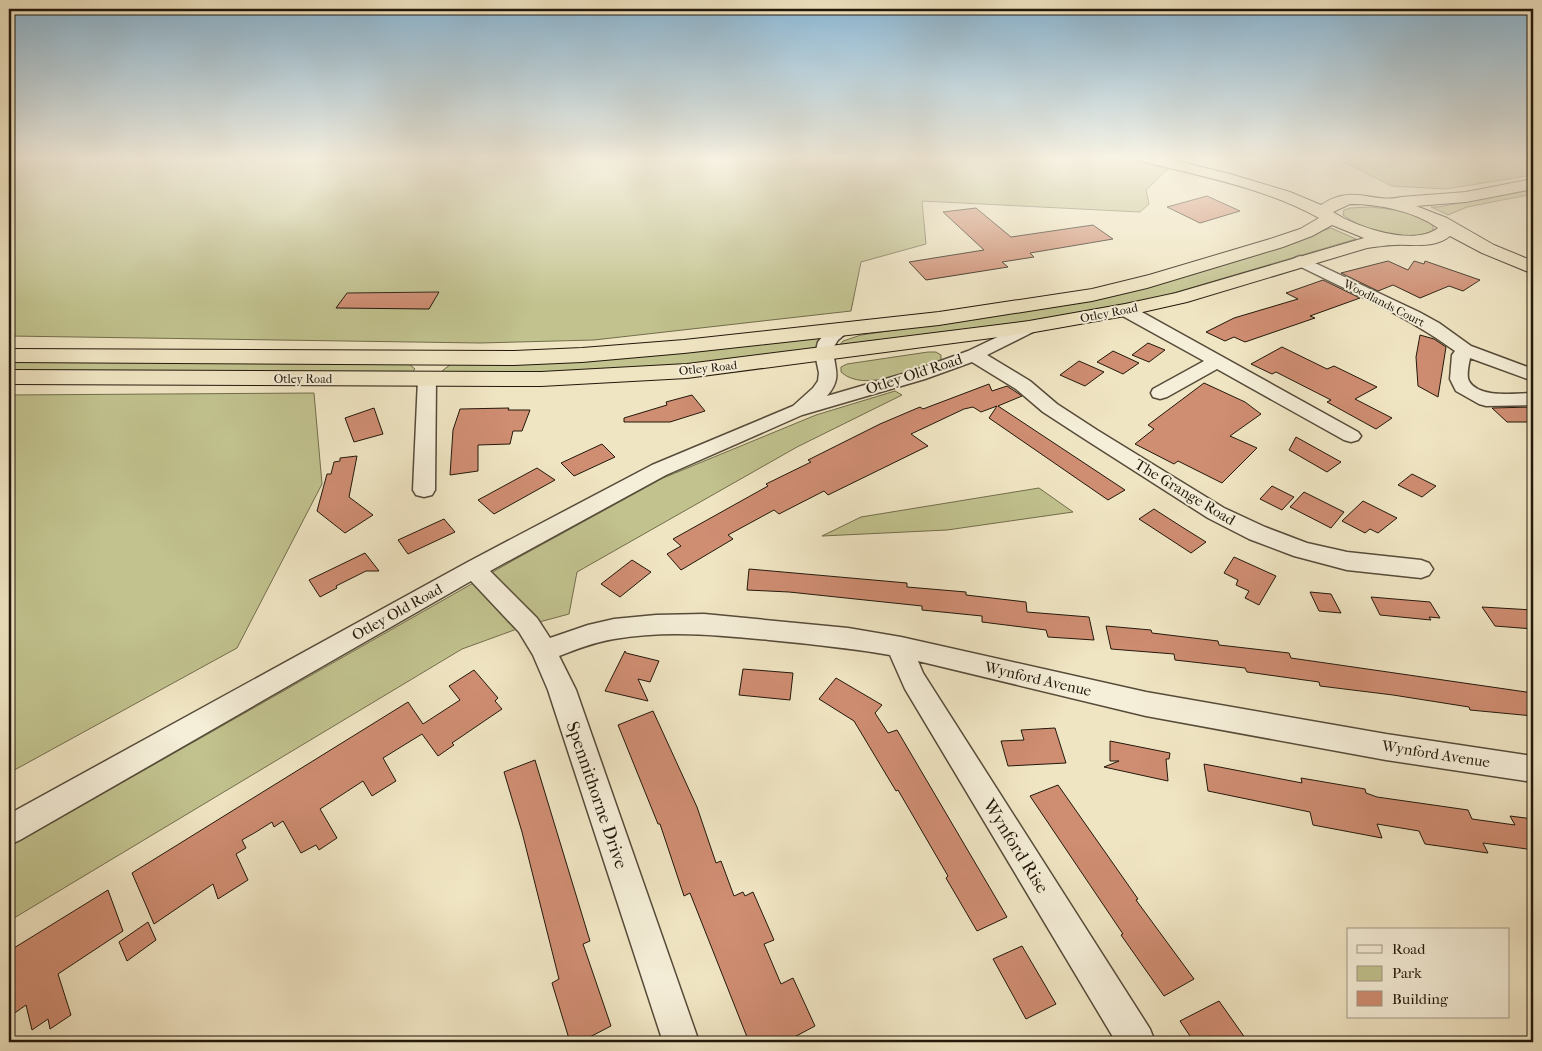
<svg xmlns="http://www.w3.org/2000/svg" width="1542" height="1051" viewBox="0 0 1542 1051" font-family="'IM FELL French Canon',serif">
  <rect width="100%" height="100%" fill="#f0e5c3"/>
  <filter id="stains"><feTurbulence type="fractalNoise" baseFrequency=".004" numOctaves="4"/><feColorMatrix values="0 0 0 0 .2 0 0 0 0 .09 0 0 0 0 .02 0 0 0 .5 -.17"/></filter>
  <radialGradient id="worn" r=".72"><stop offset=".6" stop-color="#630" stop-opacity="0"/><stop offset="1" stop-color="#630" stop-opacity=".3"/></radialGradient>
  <path fill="#c1c28e" stroke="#726d4c" d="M20,157H1118L1168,169L1146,190L1149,204L1140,212L922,201L926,244L861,262L851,311L594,340L480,343L9,336V161Z
    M1334,157H1533V175L1446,189L1392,186Z
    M1533,188V194L1467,207L1448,215L1431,207H1439Z
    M1370,207C1391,209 1415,212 1433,225V230C1411,245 1363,230 1343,215L1344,210L1350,208Z
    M1331,228L1356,239L1150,300L1011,325L838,347L843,341L861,335L1038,309L1125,293L1157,285Z
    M820,336L816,350L683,366L598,373H442V371L451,364Z
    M928,352H936L941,355V360C915,368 865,394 841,372V367L847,364Z
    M9,360L408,363L415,369L412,372L9,371Z
    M895,391L902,395L797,447L577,572L569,614L528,625L462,649L9,921V847L512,561L663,478L816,415Z
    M314,393L322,484L237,648L9,773V395Z
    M1039,488L1073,512L947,530L822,536L861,517Z"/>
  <path fill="#cf8d72" stroke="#22180b" d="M1207,196L1240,211L1200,223L1167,207Z
    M976,208L1011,237L1093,225L1113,239L1030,253L1034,257L1002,262L1008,267L926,280L909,262L984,250L943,212Z
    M1388,261L1408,270L1414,261L1424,264L1425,261L1480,280L1463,291L1449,286L1420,298L1393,285L1378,291L1341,273Z
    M1323,280L1360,298L1310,316L1315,318L1245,342L1234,337L1225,341L1206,332L1234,318L1298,299L1286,293Z
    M439,292L429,309L336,308L347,293Z
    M1420,335L1434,339L1446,347L1438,397L1418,386L1416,357Z
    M1148,343L1165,350L1149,362L1132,355Z
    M1282,347L1327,369L1334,366L1377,387L1355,399L1392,418L1376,429L1327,402L1331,400L1276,372L1272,374L1251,364Z
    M1113,351L1139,363L1123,374L1097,362Z
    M1079,361L1104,372L1085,386L1060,375Z
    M1204,383L1245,402L1261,414L1230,436L1257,448L1222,483L1178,461L1174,464L1135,444L1154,429L1148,425Z
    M989,384L992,391L1007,386L1022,396L998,406L1125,490L1108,500L989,418L997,406L981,412L973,407L964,409L911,434L928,446L828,495L824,491L779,514L774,510L728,535L733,539L681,570L667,554L681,546L673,539L768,486L766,484L811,462L808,460L880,424L920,407L923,409Z
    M692,395L705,411L670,422H624V418L667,405L666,402Z
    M1533,407V422H1507L1492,408Z
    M374,408L383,434L354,442L345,418Z
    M509,408L508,410H530L522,431H513L510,444L478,445V471L450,475L453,430L460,409Z
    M1296,437L1341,462L1327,472L1289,450Z
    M602,444L615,457L574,476L561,463Z
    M357,456L349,497L373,515L345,533L317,511L327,474H331L334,462L340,461V458Z
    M537,468L555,480L494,514L478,500Z
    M1412,474L1436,486L1422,497L1398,485Z
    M1272,486L1294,497L1282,510L1260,499Z
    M1304,492L1344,512L1331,528L1290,507Z
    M1363,501L1397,518L1378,533L1370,529L1365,533L1342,521Z
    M1154,509L1182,527L1206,542L1191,553L1139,519Z
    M444,519L455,532L408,554L398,540Z
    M365,553L379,571H366L336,586L337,588L320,597L309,580Z
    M1234,557L1276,576L1259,605L1245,598L1249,591L1236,585L1238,580L1224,573Z
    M632,560L651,572L620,597L601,584Z
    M749,569L907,583V587L966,592V595L1026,602L1027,612L1089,617L1094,640L1048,637L1046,630L982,622V616L922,610V606L789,592L747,590Z
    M1310,592L1331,594L1341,613L1319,611Z
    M1371,597L1430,602L1440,618L1429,617L1431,620L1380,615Z
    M1482,607L1533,610V629L1495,626Z
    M1106,626L1151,630L1152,633L1218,641L1219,645L1289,653L1291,658L1533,693V716L1470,710L1469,707L1393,695L1320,686L1319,682L1247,672L1245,668L1175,660L1174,654L1111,649Z
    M625,651L626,653L659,661L650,682L638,679L648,701L605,691Z
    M743,669L793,673L790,700L739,695Z
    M474,670L498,698L495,701L502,709L452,743L454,745L438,756L422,734L383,758L396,781L372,796L363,781L320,809L337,838L319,850L316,845L301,853L283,821L274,827L272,822L256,832L242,840L246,848L236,854L248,880L218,899L213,884L154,924L132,873L408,702L423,724L460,700L449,686Z
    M836,678L882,705L875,713L888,733L897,730L1007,917L977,931L946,878L948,876L898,790L896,791L854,721L819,699Z
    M653,711L697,807L716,863L721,861L734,896L743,892L745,896L753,892L774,940L764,944L781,984L793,978L815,1026L785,1042H749L690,893L684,896L660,824H658L618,725Z
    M1055,728L1066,763L1008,766L1001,741L1024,740L1021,730Z
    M1110,741L1170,753L1169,759H1166L1168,781L1104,767L1119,761H1110Z
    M535,760L590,941L583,944L611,1026L580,1042H570L552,983L559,979L522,832L504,772Z
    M1204,764L1302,783L1301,778L1365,789L1366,793L1377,797L1468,810L1472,819L1515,825L1510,816L1533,819V863L1527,849L1483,843L1488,853L1425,844L1419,831L1377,824L1382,838L1313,825L1310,812L1208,791Z
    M1058,785L1138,899L1136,900L1194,979L1164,996L1121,935L1123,934L1030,796Z
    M108,890L123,931L58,974L71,1015L50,1029L48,1019L32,1030L26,1005L9,1017V951Z
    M148,922L156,940L127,961L119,942Z
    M1022,946L1056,1004L1026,1019L993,959Z
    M1219,1001L1248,1042H1194L1180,1021Z"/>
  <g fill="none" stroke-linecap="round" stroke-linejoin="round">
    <g stroke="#564b39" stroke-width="3">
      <path id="minor" d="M1300,256L1419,312L1439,323L1471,346L1533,369V381L1470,358C1469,364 1466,376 1469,381C1479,399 1517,393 1533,393V405L1486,406L1479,404L1456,391L1450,379L1452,355L1455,351C1406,315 1349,291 1295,264L1292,261L1295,258Z
        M1125,305L1131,306L1358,432L1361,436L1358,440L1351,442L1344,440L1217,369L1167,397L1160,399L1153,397L1151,393L1153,389L1204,361L1119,314L1117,310L1119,306Z
        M1029,322L1035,323L1038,327L1035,331L987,355L1030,381L1057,404L1097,430L1224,508L1265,527L1307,543L1347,552L1421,560L1429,563L1433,569L1429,575L1421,578L1347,570L1294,556L1249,539L1208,518L1083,438L1043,412L1016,389L972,362L925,379L802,415L666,475L490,571L537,618L550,638L588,625L614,619L656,615L704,614L848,628L901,637L1146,692L1386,734L1533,756V782L1386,760L1146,716L918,661L923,673L1150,1029L1155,1042H1116L905,689L890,655C850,648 810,644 769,640C718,635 666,630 614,639C595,642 577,649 559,656L576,690L699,1042H663L548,690L533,655L519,632L471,581L20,840L9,845V814L466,563L652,465L793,406L813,388L818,381L819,373L815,354L818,342L826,332L836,325L842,324L848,325L851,329L838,340L833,348C834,369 843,377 827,396L913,371L968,351Z
        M427,373L434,375L436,379L435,490L432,495L424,497L416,495L413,490L418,379L420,375Z"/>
    </g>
    <g stroke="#22180b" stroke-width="2">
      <path id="highway" d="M1136,157H1160L1230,174L1290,192L1321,205C1353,183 1373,204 1401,197L1466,192L1533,179V189L1466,202L1416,206L1447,218L1494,245L1533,261V274L1482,253L1450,236C1434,249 1414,244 1395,245C1386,245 1376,247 1367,248L1187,302L1125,316L1029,333L687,378L541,386L9,384V370L541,372L687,364L1029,321L1125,304L1176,293L1364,238L1332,225L1312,236L1283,247L1147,288L1092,301L939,325L684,353L582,362L514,365L9,362V349L514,351L582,348L684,340L939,312L1092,289L1149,275L1270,239L1300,229L1319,218C1264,187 1198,176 1138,160ZM1350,204C1379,204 1414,211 1438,228C1413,247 1356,227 1333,212Z"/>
    </g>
    <use href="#minor" fill="#f5eed8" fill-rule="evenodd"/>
    <use href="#highway" fill="#f0e5c3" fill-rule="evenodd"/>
  </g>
  <linearGradient id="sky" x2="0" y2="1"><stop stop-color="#8ab8d7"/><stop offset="0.52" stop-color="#f8f3e4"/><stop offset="1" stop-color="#f8f3e4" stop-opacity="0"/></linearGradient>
  <rect width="1542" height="304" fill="url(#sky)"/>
  <g text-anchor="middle" stroke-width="4" stroke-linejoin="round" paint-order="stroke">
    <g font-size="12" fill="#22180b" stroke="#f5eed8">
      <text transform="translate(1384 303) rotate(27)" y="4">Woodlands Court</text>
      <text transform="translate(1109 313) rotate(-11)" y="4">Otley Road</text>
      <text transform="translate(708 368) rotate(-6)" y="4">Otley Road</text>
      <text x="303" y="383">Otley Road</text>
    </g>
    <g font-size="15" fill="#22180b" stroke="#f5eed8">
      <text transform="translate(914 374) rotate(-18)" y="5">Otley Old Road</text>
      <text transform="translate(1185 492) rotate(31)" y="5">The Grange Road</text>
      <text transform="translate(397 612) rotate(-29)" y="5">Otley Old Road</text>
      <text transform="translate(1038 679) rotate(13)" y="5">Wynford Avenue</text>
      <text transform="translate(1436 754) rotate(9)" y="5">Wynford Avenue</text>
    </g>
    <g font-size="18" fill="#22180b" stroke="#f5eed8">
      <text transform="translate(597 795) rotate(71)" y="6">Spennithorne Drive</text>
      <text transform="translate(1016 846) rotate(58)" y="6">Wynford Rise</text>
    </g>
  </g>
  <rect width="1542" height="1051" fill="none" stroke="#f0e5c3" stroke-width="30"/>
  <rect x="10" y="10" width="1522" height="1031" fill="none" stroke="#22180b" stroke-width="2.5"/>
  <rect x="15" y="15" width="1512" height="1021" fill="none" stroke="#22180b"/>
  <rect x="1347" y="928" width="162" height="90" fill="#f5eed8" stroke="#a19886"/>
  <rect x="1357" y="945" width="25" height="8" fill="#f5eed8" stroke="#a19886"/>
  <text x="1392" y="954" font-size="15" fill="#22180b">Road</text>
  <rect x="1357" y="966" width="25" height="15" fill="#c1c28e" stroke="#a19886"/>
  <text x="1392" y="978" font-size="15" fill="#22180b">Park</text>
  <rect x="1357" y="991" width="25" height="15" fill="#cf8d72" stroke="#a19886"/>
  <text x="1392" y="1004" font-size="15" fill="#22180b">Building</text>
  <rect width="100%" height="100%" filter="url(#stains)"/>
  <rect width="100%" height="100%" fill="url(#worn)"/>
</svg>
